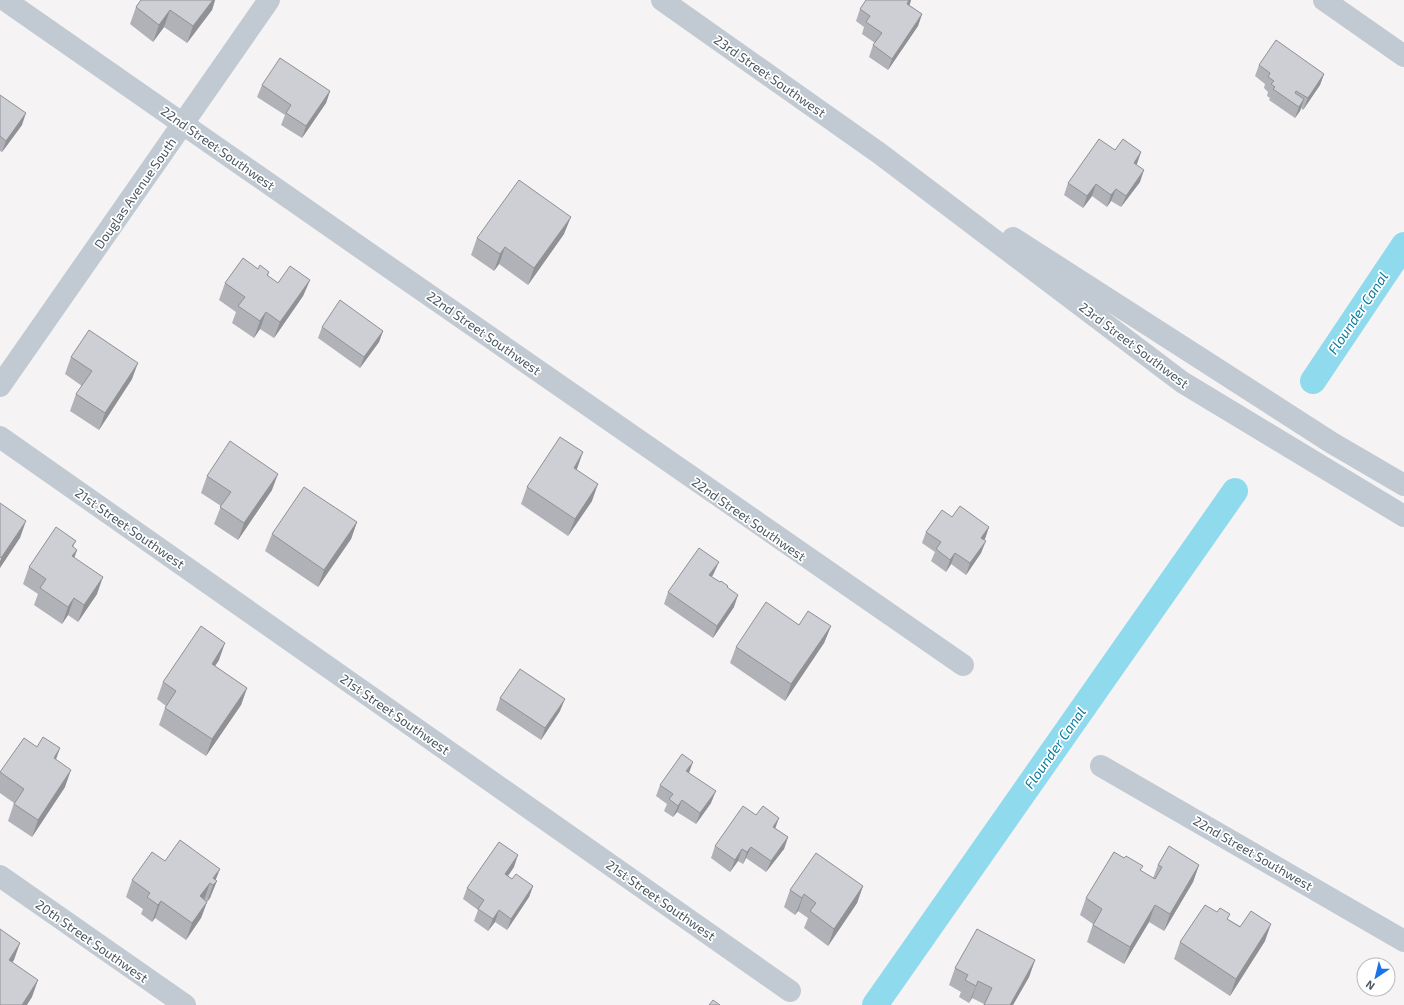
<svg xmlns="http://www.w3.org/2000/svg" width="1404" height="1005" viewBox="0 0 1404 1005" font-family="'Exo 2',sans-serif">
  <rect width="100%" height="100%" fill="#f5f3f3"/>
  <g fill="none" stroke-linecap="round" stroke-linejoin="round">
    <path stroke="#90daee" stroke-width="26" d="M1313,381L1404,245
      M875,1005L1235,491"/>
    <path stroke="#c1cad2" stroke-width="22" d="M5,0C324,222 643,445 963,665
      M1324,0L1404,56
      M0,386L269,0
      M0,437L790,991
      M1101,766L1404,941
      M0,876L185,1005"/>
    <path stroke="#c1cad2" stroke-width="22" d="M662,0L879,153L1182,382L1404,516
      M1013,238L1332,443L1404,485"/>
  </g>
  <path fill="#b0b2b7" d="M141,0H215L212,10L187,43L164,27L153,42L130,24L136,7Z
    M866,0H911L909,5L922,14L918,26L888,70L869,57L873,45L875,43L862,34L864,27L856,21L860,9Z
    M1259,65L1324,74L1320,85L1303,110L1301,108L1300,111L1295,118L1269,100L1270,98L1267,96L1268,92L1264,88L1265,84L1255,76Z
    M262,85L330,91L326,103L302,138L281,125L285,115L257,97Z
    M0,95L22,125L2,152L0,151Z
    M1141,152L1136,165L1140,182L1121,207L1111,201L1107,207L1092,196L1083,208L1064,195L1068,183Z
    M564,234L528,285L499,264L494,271L471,255L477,238Z
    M258,269L269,272L268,276L278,283L310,280L303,296L274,338L260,329L254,338L232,323L236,312L219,300L225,283Z
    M322,327L383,331L379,342L360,368L318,338Z
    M71,357L132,379L99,430L70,411L76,394L82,386L65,374Z
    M577,470L592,501L568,536L521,504L527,487Z
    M207,476L272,490L238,540L214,524L221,506L201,493Z
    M952,517L989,527L984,540L981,553L966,575L951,564L946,572L931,561L935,552L922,543L926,532Z
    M357,522L351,539L318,587L265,551L272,534Z
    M76,541L73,547L77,550L74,558L97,594L78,622L68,615L62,624L34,605L38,594L23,584L29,567Z
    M714,573L712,577L720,582L728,586L727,588L734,607L713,638L664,604L668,592Z
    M799,625L831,626L824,643L785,701L730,663L736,647Z
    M219,660L215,666L247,688L241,705L206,756L159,725L165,708L166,706L157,699L163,682Z
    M500,698L560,711L541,740L496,710Z
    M56,760L65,787L32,837L8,821L14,803L0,793V772Z
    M689,773L711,803L696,824L677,812L673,817L664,811L667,804L656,796L660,785Z
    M775,828L788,837L784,849L766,872L746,858L743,864L738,861L730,872L711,858L715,846Z
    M165,861L216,880L210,898L207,902L201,918L186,940L155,918L152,922L141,914L143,909L126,897L132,880Z
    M1158,865H1199L1193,882L1164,931L1149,922L1124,964L1087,942L1093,924L1080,915L1086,898L1141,871L1153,878Z
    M514,867L508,876L512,879L533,886L529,897L507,930L495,922L488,931L474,921L478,910L463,899L467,888Z
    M863,886L857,903L828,946L804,928L808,918L798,911L795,915L784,907L790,890Z
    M1228,919L1265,941L1230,996L1174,959L1180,942Z
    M1035,960L1029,977L1013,1005H984V1004L972,998L969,1003L959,997L961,992L949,985L955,968Z"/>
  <path fill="#909195" d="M213,0H215L212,10L187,43L193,26Z
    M909,0H911L910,4L903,15L907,4Z
    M170,10L164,27L153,42L159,25Z
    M922,14L918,26L888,70L892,59Z
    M1324,74L1320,85L1303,110L1308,98Z
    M330,91L326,103L302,138L306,126Z
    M1304,99L1300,111L1295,118L1299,107Z
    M26,113L22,125L2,152L6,141Z
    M1141,152L1137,164L1129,175L1134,163Z
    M1144,170L1140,182L1121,207L1126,196Z
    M1096,184L1092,196L1083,208L1087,196Z
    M1116,189L1111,201L1107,207L1111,195Z
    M571,217L564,234L528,285L534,268Z
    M505,247L499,264L494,271L500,254Z
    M310,280L303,296L274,338L280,322Z
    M266,312L260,329L254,338L260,321Z
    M383,331L379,342L360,368L364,357Z
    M138,363L132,379L99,430L105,413Z
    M583,452L577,469L567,485L574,468Z
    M278,474L272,490L238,540L244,523Z
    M598,484L592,501L568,536L575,519Z
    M26,521L20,538L0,568V561L1,558Z
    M357,522L351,539L318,587L324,570Z
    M989,527L985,539L977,550L981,538Z
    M986,541L981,553L966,575L970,563Z
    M77,550L71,567L72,556Z
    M955,553L951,564L946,572L950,560Z
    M719,562L714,573L705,587L709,575Z
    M103,577L97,594L78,622L84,605Z
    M738,595L734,607L713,638L717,626Z
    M74,598L68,615L62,624L68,607Z
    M831,626L824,643L785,701L791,684Z
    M225,643L219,660L205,681L212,664Z
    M247,688L241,705L206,756L212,739Z
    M565,699L560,711L541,740L545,728Z
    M60,748L54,765V758Z
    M693,762L689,773L686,771Z
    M71,770L65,787L32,837L38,820Z
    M716,791L711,803L696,824L700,813Z
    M682,800L677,812L673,817L678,806Z
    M779,818L775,829L773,827Z
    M788,837L784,849L766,872L771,861Z
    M751,847L746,858L743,864L747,852Z
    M742,849L738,861L730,872L735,860Z
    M518,855L514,867L501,886L505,874Z
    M1199,865L1193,882L1164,931L1170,914Z
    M220,869L214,884L217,881L210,898L207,902L213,885V878Z
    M210,883L204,900L200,896Z
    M533,886L529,897L507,930L511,919Z
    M863,886L857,903L828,946L834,929Z
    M804,894L798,911L795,915L802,898Z
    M161,901L155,918L152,922L158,905Z
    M207,902L201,918L186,940L192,923Z
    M1155,905L1149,922L1124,964L1130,947Z
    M499,910L495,922L488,931L493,919Z
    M1271,924L1265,941L1230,996L1236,979Z
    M20,943L14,960L2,977L9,960Z
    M1035,960L1029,977L1013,1005H1010Z
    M38,980L32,997L27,1005H22Z
    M978,981L972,998L969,1003L976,986Z"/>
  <path fill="#cdcfd5" stroke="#909195" d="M141,0H213L193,26L170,10L159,25L136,7Z
    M866,0H909L907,4L922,14L892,59L873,45L882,33L866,22L870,16L860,9Z
    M1276,40L1324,74L1308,98L1296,91L1295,93L1304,99L1299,107L1273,89L1275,87L1271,84L1274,81L1268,77L1270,73L1259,65Z
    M280,58L330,91L306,126L286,113L291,105L262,85Z
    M0,95L26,113L6,141L0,136Z
    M1099,139L1115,150L1123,139L1141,152L1134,163L1144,170L1126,196L1116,189L1111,195L1096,184L1087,196L1068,183Z
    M519,180L571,217L534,268L505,247L500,254L477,238Z
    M243,258L258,269L260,265L269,272L267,275L278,283L290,266L310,280L280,322L266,312L260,321L238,306L245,297L225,283Z
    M340,300L383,331L364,357L322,327Z
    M89,330L138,363L105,413L76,394L92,371L71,357Z
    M560,437L583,452L574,468L598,484L575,519L527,487Z
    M230,441L278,474L244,523L220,507L231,492L207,476Z
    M304,487L357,522L324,570L272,534Z
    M0,503L26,521L1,558L0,557Z
    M960,506L989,527L981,538L986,541L970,563L955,553L950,560L936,549L941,542L926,532L942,510L952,517Z
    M56,527L76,541L72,546L77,550L72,556L103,577L84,605L74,598L68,607L40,588L46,579L29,567Z
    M699,548L719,562L709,575L720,582L721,581L728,586L727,587L738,595L717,626L668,592Z
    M766,602L799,625L808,611L831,626L791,684L736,647Z
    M201,626L225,643L212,664L247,688L212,739L165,708L176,691L163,682Z
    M520,669L565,699L545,728L500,698Z
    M43,737L60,748L54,758L71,770L38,820L14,804L24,789L0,772L24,738L37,747Z
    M682,754L693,762L686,771L716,791L700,813L682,800L678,806L669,799L673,794L660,785Z
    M743,806L756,815L763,806L779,818L773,827L788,837L771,861L751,847L747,852L742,849L735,860L715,846Z
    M180,840L220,869L213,878L217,881L213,885L210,883L200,896L207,902L192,923L161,901L158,905L147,897L150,893L132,880L152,852L165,861Z
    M499,842L518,855L505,874L512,879L516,874L533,886L511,919L499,910L493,919L478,909L484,900L467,888Z
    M1169,846L1199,865L1170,914L1155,905L1130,947L1093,925L1102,909L1086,898L1114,852L1124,858L1126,856L1143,866L1140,870L1155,879L1162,867L1158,865Z
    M816,853L863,886L834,929L810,911L816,903L804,894L802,898L790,890Z
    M1205,905L1217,912L1220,908L1230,914L1227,919L1240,927L1251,911L1271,924L1236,979L1180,942Z
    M0,929L20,943L9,960L38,980L22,1005H0Z
    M977,929L1035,960L1010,1005H984L992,988L978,981L976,986L965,980L968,975L955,968Z
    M713,1000L720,1005H709Z"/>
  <g text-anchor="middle" stroke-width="3.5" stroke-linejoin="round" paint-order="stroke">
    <g font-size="13" fill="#4a5661" stroke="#fff">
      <text transform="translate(770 76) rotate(35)" y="5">23rd Street Southwest</text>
      <text transform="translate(218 148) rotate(35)" y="5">22nd Street Southwest</text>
      <text transform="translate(135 193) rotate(-55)" y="5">Douglas Avenue South</text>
      <text transform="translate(484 333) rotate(35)" y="5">22nd Street Southwest</text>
      <text transform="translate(1134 345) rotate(37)" y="5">23rd Street Southwest</text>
      <text transform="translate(749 519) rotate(35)" y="5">22nd Street Southwest</text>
      <text transform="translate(130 528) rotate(35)" y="5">21st Street Southwest</text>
      <text transform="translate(395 714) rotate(35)" y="5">21st Street Southwest</text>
      <text transform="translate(1253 853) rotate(30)" y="5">22nd Street Southwest</text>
      <text transform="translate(661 900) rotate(35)" y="5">21st Street Southwest</text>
      <text transform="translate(92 941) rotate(35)" y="5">20th Street Southwest</text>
    </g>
    <g font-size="14" font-style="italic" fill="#0c7c9b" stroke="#fff">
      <text transform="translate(1358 313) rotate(-56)" y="5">Flounder Canal</text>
      <text transform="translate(1055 748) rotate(-55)" y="5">Flounder Canal</text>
    </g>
  </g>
  <g transform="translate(1376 977) rotate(215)"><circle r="19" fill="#ffffff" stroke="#b7bbc0"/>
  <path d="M0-3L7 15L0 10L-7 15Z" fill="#1a73e8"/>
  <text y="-6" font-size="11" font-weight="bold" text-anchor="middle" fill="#4a5661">N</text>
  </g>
</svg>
